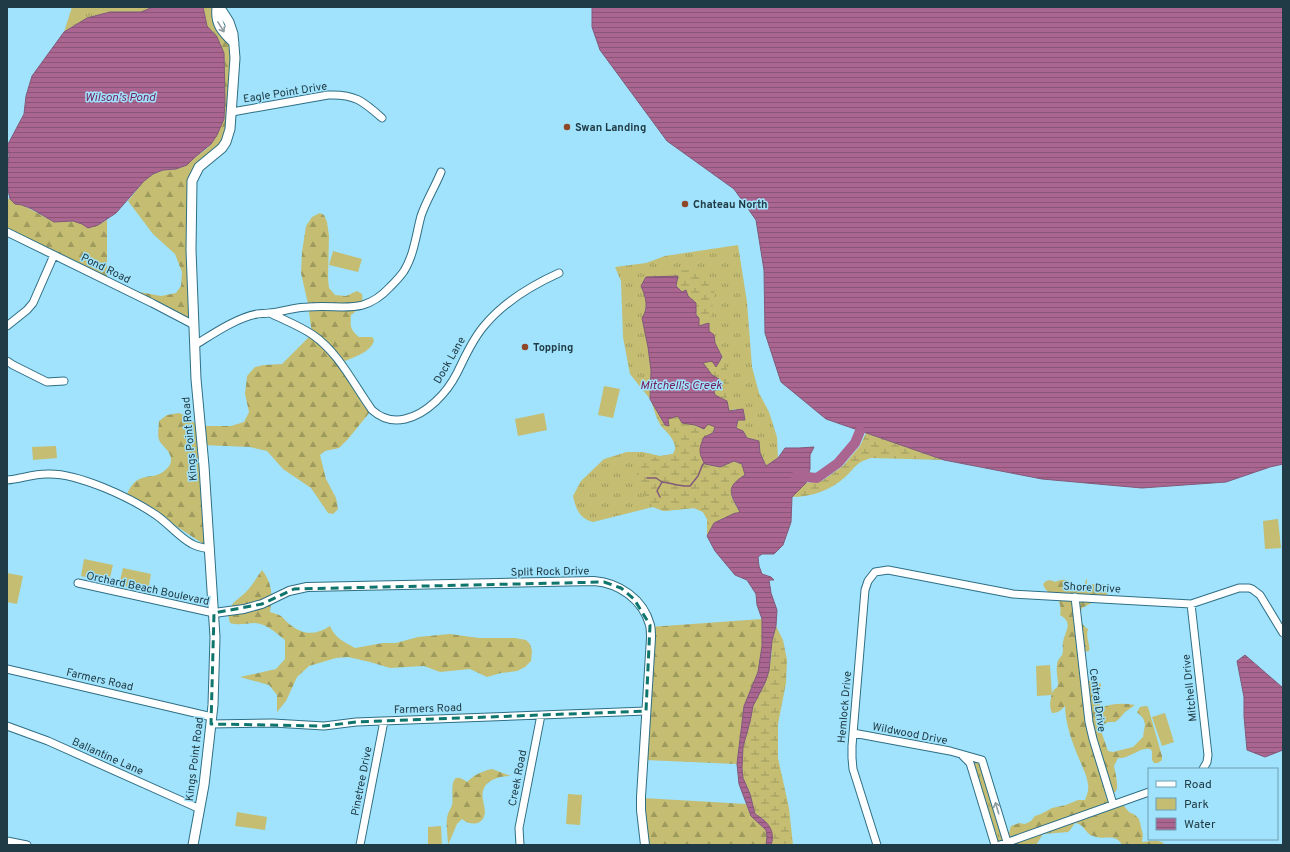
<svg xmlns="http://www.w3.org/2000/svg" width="1290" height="852" viewBox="0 0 1290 852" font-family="Overpass,sans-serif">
  <defs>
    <pattern id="grass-tufts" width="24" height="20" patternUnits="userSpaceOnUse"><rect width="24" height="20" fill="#c4bd72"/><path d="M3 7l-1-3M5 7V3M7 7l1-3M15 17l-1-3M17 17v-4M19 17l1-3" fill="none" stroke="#9f9b5f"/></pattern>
    <pattern id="forest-firs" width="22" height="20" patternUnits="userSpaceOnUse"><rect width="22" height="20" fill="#c4bd72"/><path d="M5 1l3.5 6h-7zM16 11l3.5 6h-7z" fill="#9f9b5f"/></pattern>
    <pattern id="wetland-marsh" width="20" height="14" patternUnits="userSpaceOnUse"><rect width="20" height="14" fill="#c4bd72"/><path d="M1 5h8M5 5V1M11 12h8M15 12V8" fill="none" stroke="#9f9b5f"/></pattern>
    <pattern id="water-rules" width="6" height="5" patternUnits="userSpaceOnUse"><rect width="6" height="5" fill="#aa6690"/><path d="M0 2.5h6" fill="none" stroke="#8a5577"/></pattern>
  </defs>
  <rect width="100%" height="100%" fill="#a1e3fc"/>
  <path fill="url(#grass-tufts)" d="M72,7H153L141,12H110L87,18L64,32Z
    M738,245L747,302L752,367L759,393L769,412L777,437L778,458L766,466L760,453L759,441L747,438L743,431L736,428L738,420L736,409L728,411L722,357L715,343L714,335L647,297L645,314L651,370L650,400L669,426L714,523L707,536V519L703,512L694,508L664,511L653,507L593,522C579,518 576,509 573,496L581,481L604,459L627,452H643L660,456L673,454L675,450V445L671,436L661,425L650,399L630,374L623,337L621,281L615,267L646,263L665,256Z
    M962,755L982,760L1008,845H995L970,763Z"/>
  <path fill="url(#forest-firs)" d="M203,7H217L216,17L234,43L226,142L194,176V325L124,289L161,296L176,293L181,286L182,272L175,254L153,234L128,201L144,181L153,174L163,170L176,169L187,165L194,158L205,150L211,144L224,119L225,99L224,53L217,37L207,26Z
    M7,199H10L15,204L22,205L32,210L54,222L73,221L82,224L98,225L107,220V281L7,232Z
    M320,213L324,215L327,222L329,236L328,279L329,288L335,295L346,296L357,291L362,294C364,305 359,309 351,315C350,326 350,330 359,337H372L374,340C372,352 352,358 342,362L374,407L348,439L339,448L325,451L320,455L326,479L336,498L338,509L333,514L328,513L311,488L283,469L267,451L250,447L202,445L200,426H231L244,422L249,412L245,394L247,376L255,367L264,365L282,364L312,334L308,304L301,273L302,252L306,226L312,217Z
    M179,413L189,417L198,427L205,545L127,494C133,481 139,477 153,476C162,475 175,465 170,455C168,449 161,445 159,440C157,434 159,427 159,421L167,415Z
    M262,570C272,583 273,595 270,612C273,613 278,614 281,616C284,618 285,621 288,623C302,635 315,636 330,626C335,638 344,642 355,648L383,643H396L418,637L450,634L479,638H515L526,640L530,644L532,651L531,661L525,667L517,671L501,673L487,677L470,669L440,672L424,666L390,668L370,662L348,657L336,658L309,666L297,677L286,701L277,712V695L269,685L240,677L276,669L285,659V640C276,633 267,624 255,623C245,623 241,626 230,623C225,606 234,603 245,593C252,586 257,577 262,570Z
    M1087,578V586L1094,584H1103C1107,586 1108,590 1107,595L1082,608C1079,616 1080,624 1088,629C1085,639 1091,644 1089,651L1084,652L1088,681H1095L1101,684V690L1095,694L1093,697L1099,702L1101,708C1112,703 1123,703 1135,705L1125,712L1119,719L1115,722H1108L1103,725L1101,731L1108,751L1113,752L1133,747L1143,737L1145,724L1143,718L1137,712L1140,707L1145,706L1148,707L1162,756V760L1158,763H1154L1152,760V751L1150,749C1141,748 1137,753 1128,756C1125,758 1121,758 1118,758L1114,766C1115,771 1119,787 1116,791C1113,795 1108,795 1105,797L1124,806L1129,812L1135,815L1139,819L1143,835L1142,842C1150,842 1159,838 1165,845H1122C1115,832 1105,841 1093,836C1085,834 1085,824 1075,823L1070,830L1068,832L1043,834L1036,845H1010L1009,833L1011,826L1019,823L1025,824L1031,821L1035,816L1041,814L1052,808L1066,805L1078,800H1085C1087,795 1089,790 1088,784C1087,776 1083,768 1080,761C1073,745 1065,723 1065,706C1061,710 1059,713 1052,713C1049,707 1050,698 1053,691C1055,688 1058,688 1058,684C1058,678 1056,672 1057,665C1057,660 1060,658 1062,655C1064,651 1062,646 1063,642C1065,631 1074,623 1060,615C1064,593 1046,597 1043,584C1046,580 1050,579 1055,582C1067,576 1070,583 1081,586L1084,585Z
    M762,619V646L758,672L744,706L737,764L645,760L650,627Z
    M492,769L511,776C501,776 486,779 483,791C481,797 485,806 485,812C484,826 470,826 462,819L457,824L448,845C448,836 445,823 448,814C449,811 451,808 452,805C454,796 447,767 467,782C474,775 482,771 492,769Z
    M643,798L746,804L751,816L766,830L767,837L766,845H645Z"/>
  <path fill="url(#wetland-marsh)" d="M689,270C730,275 709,305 709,331L714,335L715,343L729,374L730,385L727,391V401L715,427L713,433L704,437C699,448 698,453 706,464L720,467L734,461L742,464L745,475C726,487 729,495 740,512L733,514L714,523L707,536V519L703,512L694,508L664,511L653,507L647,500L640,486L636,472L638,465L644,459L673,454C680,443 668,434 661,426C657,420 655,413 653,406C648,394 652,382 651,370C650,352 646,335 642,318C649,308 646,297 641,286L646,277L675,271Z
    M866,433L944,460L871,458C854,463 856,468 844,478C831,490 811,497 792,497L806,483L822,481L843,466L860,446Z
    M776,626L783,640L787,660L786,683L778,724V758L789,808L793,845H771L772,843L763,819L755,814L750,794L743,778L742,768L743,747L750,722L753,706L765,683L771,659L772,641Z"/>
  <path fill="#c4bd72" d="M333,251L362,259L358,272L329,265Z
    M604,386L620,389L613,418L598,415Z
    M544,413L547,430L518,436L515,419Z
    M56,446L57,458L33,460L32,447Z
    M1278,519L1281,548L1265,549L1263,521Z
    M84,559L113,565L109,582L81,576Z
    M123,568L151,574L148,591L119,585Z
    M7,573L23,576L17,604L7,602Z
    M1050,665L1052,695L1037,696L1036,666Z
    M1165,713L1174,742L1162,746L1152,717Z
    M568,794L582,795L580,825L566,824Z
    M237,812L267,817L265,830L235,826Z
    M441,826L442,845H428V827Z"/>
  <path fill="url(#water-rules)" stroke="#81597a" d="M153,7H203L207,26L217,37L224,53L225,99L224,119L217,135L211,144L194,158L187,165L176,169L163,170L153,174L144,181L116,213L98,225L88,228L82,224L73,221L54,222L32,209L22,205L15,204L10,199L7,185V171L9,155L7,146L24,114L26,96L32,76L64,32L87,18L110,12H141Z
    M592,7H1283V464L1270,467L1226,482L1142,488L1042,479L944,460L826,419L781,382L765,333L764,270L756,220L734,189L667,141L600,50L592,27Z
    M678,276L676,286L682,292L686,290L688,296L696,303V315L699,318V326L709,323V331L714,335L715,343L722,357L716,367L712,361L703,363L712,375L719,379L722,386L714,391L715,395L727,401L729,411L743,409L745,420H738L736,428L743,431L747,438L759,441L760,453L766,466L778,458L785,448H799L814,447L810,455V469L806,483L792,497L791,522L783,545L774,554H762L758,557L759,566L762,574L771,577L774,580H769L771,593L777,610L776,626L772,641L769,671L765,683L753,706L750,722L743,747L742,768L743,778L750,794L755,814C767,821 776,830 771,845H766L767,837L766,830L751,816L739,784L737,764L744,706L758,672L762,646V619L757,605L756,594L747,580L735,575L715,551L707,536L714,523L733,514L740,512C730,494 725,487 745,475L742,464L734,461L720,467L705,464C698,453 699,448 704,437L713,433L715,427L708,424L704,429L695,425L682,423L678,416L668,419L669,426L665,425L650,399L651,370L648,347L642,318C649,308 646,297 641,286L646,277Z
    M1245,655L1283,688V750L1265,757L1247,750L1244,716V697L1237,661Z"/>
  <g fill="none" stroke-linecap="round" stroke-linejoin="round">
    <path stroke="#81597a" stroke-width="1.5" d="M647,478H656L662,482
      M660,497L657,491L662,482C672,483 680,487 690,486L698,476L702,466L704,463"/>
    <path stroke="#aa6690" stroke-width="10" d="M796,476L817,478L838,463L855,443L860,431"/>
    <g stroke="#2e6f85" stroke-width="9">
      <path id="minor" d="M232,112L328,95C355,94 363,101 382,118
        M7,232L152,303L194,325
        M270,313C284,320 300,326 313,335C339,353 354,385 372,410C382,419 392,422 405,419C427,414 447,393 457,373C465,357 472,340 484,326C504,302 530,286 559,273
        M7,326L27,310L33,303L54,255
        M195,345C213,334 236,318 257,314C261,313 265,314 269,313C282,312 295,307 308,307C343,304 363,316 390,287C395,282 400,277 404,271C414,255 416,235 421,216C426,201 435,187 441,172
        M7,361L13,365L47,382L64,381
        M7,480C20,479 33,474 46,474C77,472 131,498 156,515C169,524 179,537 192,544C197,547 204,548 210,549
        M78,583L214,613
        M1075,597L1089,722L1093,739L1113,804
        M1191,604L1208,755L1207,762L1203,769
        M7,669L212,717
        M211,724L273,723L324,726L356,722L646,711
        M7,726L48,741L200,809
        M853,733L950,751L982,760L1008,845
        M962,755L970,763L995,845
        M7,841L27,845
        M360,845L384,721
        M520,845L519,828L541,715
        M877,845L853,769L852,758V746L865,590L868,581L875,572L888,570L1013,594L1191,604L1239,588H1249L1252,589L1260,595L1283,633
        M1000,845L1149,792"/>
    </g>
    <g stroke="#2e6f85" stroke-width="10">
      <path id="tertiary" d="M214,613L244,609L262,604L289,591L307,587L594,581C619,583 643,599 650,625C651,629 651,634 651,638L641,797V810L645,845"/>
    </g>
    <g stroke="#2e6f85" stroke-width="11">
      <path id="secondary" d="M193,845L204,785L209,741L213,705L215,637L204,466L196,379L191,250L192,181L199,167L222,148L226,142L230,129L235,58L233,34L229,22L222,11L217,8C215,25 223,32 234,43"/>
    </g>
    <use href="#minor" stroke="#fff" stroke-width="7"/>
    <use href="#tertiary" stroke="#fff" stroke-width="8"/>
    <use href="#secondary" stroke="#fff" stroke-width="9"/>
  </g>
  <defs><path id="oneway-shaft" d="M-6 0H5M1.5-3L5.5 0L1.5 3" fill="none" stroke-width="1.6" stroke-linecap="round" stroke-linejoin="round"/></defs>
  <g stroke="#909da2">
    <use href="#oneway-shaft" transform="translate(221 27) rotate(58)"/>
    <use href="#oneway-shaft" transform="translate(997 808) rotate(-107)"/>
  </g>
  <path fill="none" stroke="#0f766e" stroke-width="3" stroke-dasharray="8 5" stroke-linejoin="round" d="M604,582L621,588L634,599L650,625L646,711L356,722L324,726L211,724L214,613L262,604L294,589Z"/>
  <g fill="#904727" stroke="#a1e3fc" stroke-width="1.5">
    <circle cx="567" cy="127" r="4"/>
    <circle cx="685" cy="204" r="4"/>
    <circle cx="525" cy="347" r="4"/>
  </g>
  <g text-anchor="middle" stroke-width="3" stroke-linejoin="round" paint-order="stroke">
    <g font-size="11" fill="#203b45" stroke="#a1e3fc">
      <text transform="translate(285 92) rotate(-9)" y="4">Eagle Point Drive</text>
      <text transform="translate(106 268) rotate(26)" y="4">Pond Road</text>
      <text transform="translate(449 360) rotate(-60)" y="4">Dock Lane</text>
      <text transform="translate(189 439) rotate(-95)" y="4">Kings Point Road</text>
      <text transform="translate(550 571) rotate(-1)" y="4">Split Rock Drive</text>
      <text transform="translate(1092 587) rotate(3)" y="4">Shore Drive</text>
      <text transform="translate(148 588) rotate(12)" y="4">Orchard Beach Boulevard</text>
      <text transform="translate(100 679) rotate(13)" y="4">Farmers Road</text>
      <text transform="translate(1189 688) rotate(-96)" y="4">Mitchell Drive</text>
      <text transform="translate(1098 700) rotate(82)" y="4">Central Drive</text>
      <text transform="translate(844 707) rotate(-85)" y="4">Hemlock Drive</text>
      <text transform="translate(428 708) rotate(-2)" y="4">Farmers Road</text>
      <text transform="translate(910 733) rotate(11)" y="4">Wildwood Drive</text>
      <text transform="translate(108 756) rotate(24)" y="4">Ballantine Lane</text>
      <text transform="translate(194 759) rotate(-83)" y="4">Kings Point Road</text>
      <text transform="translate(517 778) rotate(-79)" y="4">Creek Road</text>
      <text transform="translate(361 781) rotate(-79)" y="4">Pinetree Drive</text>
    </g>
    <g font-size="11" font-weight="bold" fill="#203b45" stroke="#a1e3fc" text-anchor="start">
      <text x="575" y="131">Swan Landing</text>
      <text x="693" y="208">Chateau North</text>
      <text x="533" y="351">Topping</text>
    </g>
    <g font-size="12" font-style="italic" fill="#721f57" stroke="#a1e3fc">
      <text x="120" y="101">Wilson's Pond</text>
      <text x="681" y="389">Mitchell's Creek</text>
    </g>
  </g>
  <rect width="1290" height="852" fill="none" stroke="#203b45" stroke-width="16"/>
  <rect x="1148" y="768" width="130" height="72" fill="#a1e3fc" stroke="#6da0b3"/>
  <rect x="1156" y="781" width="20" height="6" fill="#ffffff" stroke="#6da0b3"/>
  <text x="1184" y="788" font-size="12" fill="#203b45">Road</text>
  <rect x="1156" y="798" width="20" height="12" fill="#c4bd72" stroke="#6da0b3"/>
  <text x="1184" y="808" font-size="12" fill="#203b45">Park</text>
  <rect x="1156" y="818" width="20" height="12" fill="url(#water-rules)" stroke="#6da0b3"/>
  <text x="1184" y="828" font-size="12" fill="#203b45">Water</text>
</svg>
